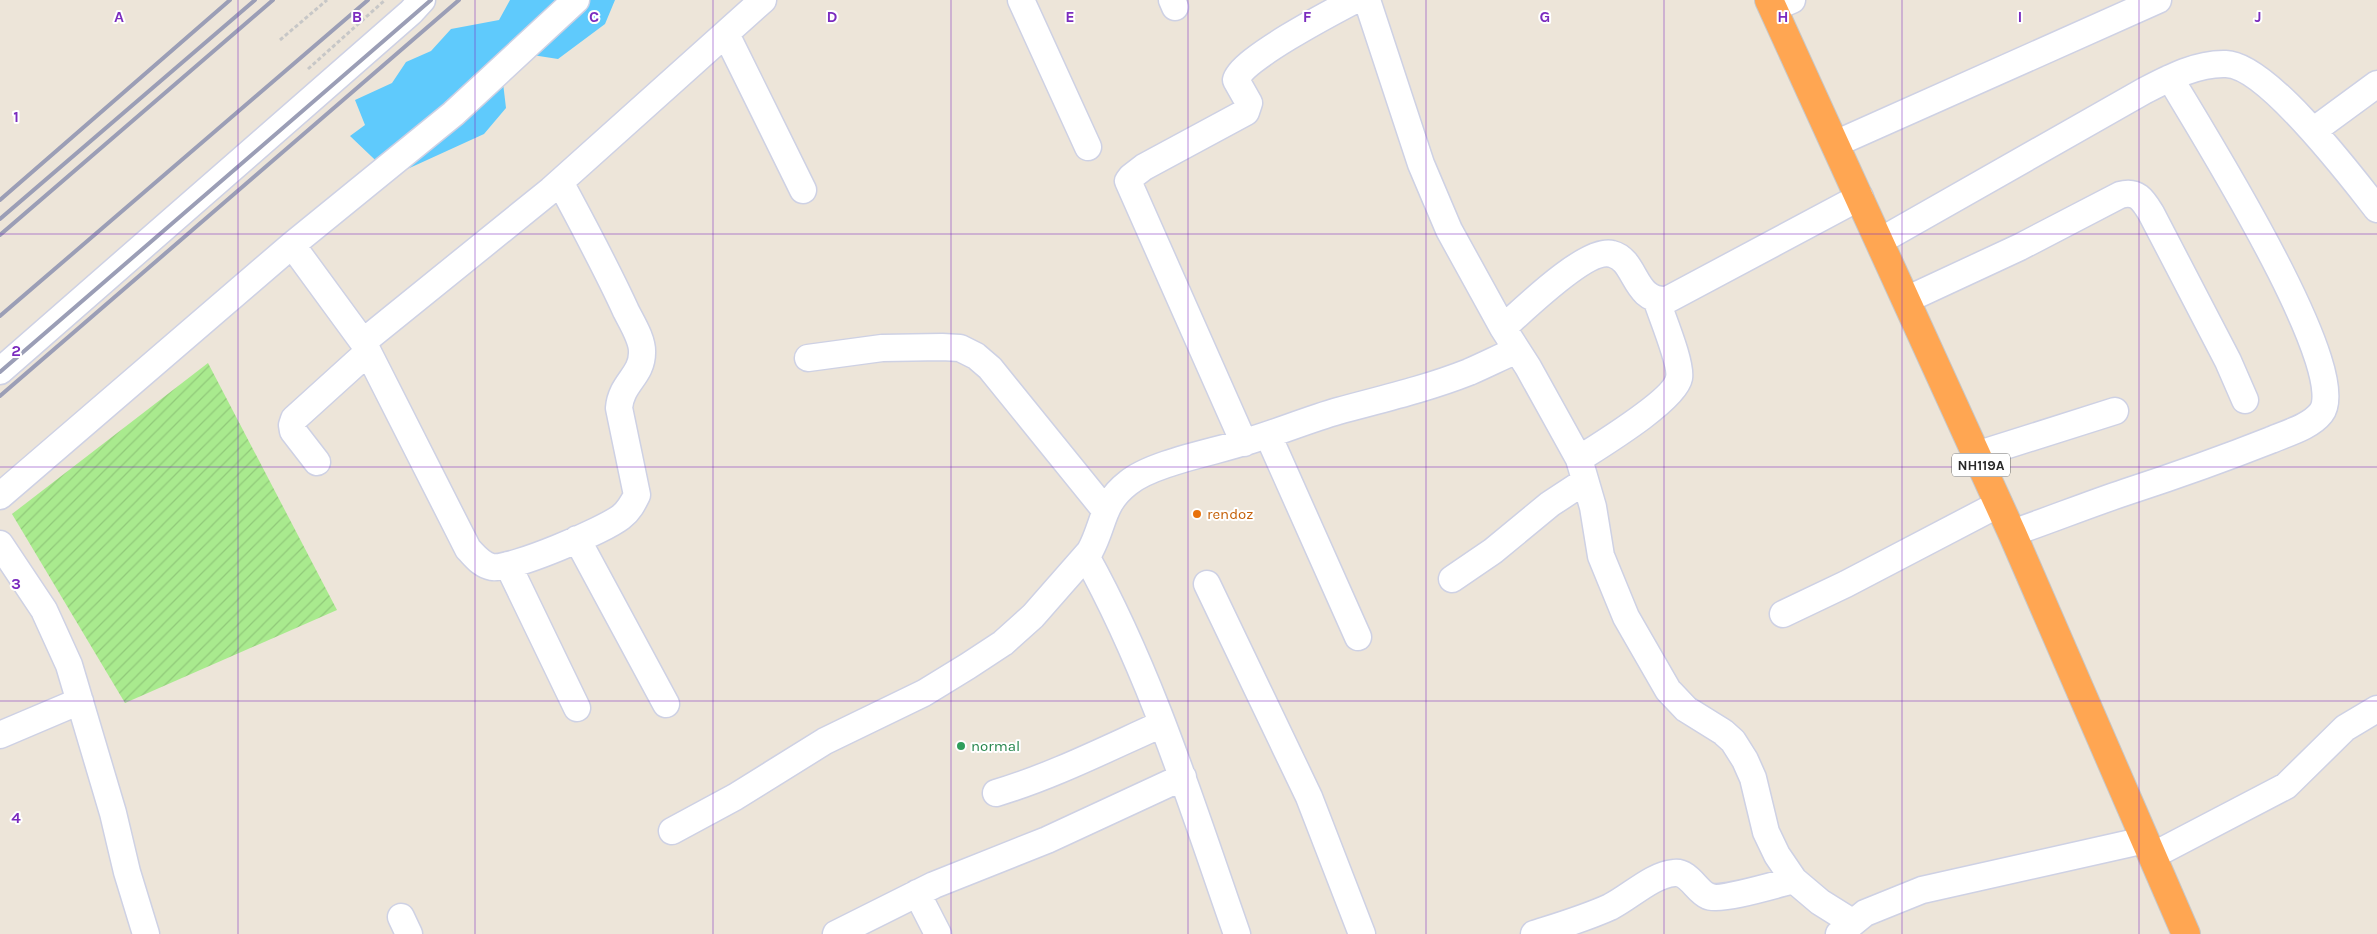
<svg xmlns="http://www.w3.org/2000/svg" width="2377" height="934" viewBox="0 0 2377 934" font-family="Karla,sans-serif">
  <defs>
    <pattern id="garden-furrows" width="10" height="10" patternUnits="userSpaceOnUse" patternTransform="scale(1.25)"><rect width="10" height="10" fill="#a9ea8e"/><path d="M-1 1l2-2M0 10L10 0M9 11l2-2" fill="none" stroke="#91c97a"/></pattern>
  </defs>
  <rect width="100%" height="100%" fill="#ede5d9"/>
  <path fill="url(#garden-furrows)" d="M208,363L337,610L125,703L12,514Z"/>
  <path fill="#5fcafc" d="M510,0H615L605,24L558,59L526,54L501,66L506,108L484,134L392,176L350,136L365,125L355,100L392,83L406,62L431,51L451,29L499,20Z"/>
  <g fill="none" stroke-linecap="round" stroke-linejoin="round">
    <g stroke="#ced1e4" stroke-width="29">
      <path id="minor" d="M1021,0L1088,147
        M1172,0L1175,7
        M1367,0L1421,164L1449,230L1503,328L1528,367L1579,459L1593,507L1601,556L1626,617L1668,690L1686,709L1723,732L1733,741L1745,760L1753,778L1766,832L1777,855L1794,880L1820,902L1852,922
        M1773,8L1792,0
        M726,34L803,190
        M2313,131L2377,84
        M1835,144L2158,0
        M1880,241L2144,91C2169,78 2197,63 2226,64C2267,65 2351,176 2377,209
        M292,245L363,342L468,549C475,556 481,565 492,567C512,570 604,530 621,517C629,511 633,503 637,495L619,408C621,383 642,376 642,353C643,340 632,323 626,311C606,267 583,225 560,182
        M1906,300L2020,247L2120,195C2137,190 2143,200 2151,213L2228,361L2245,400
        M1503,328C1522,311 1587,247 1612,254C1637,260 1633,302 1667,300L1860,197
        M363,342L551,190L763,0
        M808,358L882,348L942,347L960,348L976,356L990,368L1105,510
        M0,371L411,12L422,0
        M1268,435L1358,637
        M1244,443L1128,181L1131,177L1144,167L1246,112L1249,103L1236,80C1240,60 1334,11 1355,0
        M1976,455L2115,411
        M1579,459C1599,446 1675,400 1679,378C1682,364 1662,317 1657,301
        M317,462L293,431L292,425L294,419L368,352
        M0,496L292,245L453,114L576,0
        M2012,533C2050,520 2087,505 2126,492C2175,476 2223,459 2271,440C2287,433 2310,427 2321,413C2354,372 2197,124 2170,78
        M577,539L666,704
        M0,544L44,610L69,665L113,813L127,872L146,934
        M1086,556C1152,675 1192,806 1237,934
        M508,565L577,708
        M1452,579L1493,551L1550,504L1585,481
        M1207,584L1309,797L1362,934
        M1783,614L1846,584L1999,504
        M0,735L80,701
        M996,793C1053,776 1108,748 1162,724
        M672,831L735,797L825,741L924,693L968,666L1003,643L1033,616L1090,551C1105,523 1101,504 1128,483C1152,463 1214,452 1245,442C1276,433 1307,420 1338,411C1382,399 1426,389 1469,372C1485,365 1501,357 1517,350
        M2152,856L2286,786L2345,728L2377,709
        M917,893L938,934
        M401,917L409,934
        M836,934L934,885L1047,840L1183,777
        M1534,934C1559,926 1586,918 1610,907C1630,897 1652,875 1674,873C1689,871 1696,891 1708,896C1719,902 1778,884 1794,880
        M1839,934L1865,913L1922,890L2145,840"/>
    </g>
    <g stroke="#c7c7c7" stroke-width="30">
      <path id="highway" d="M1769,0L2012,533L2186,934"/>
    </g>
    <path stroke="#c7c7c7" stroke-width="3" stroke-dasharray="4 2.5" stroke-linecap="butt" d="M246,8L255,0
      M280,40L327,0
      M308,69L385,0"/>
    <use href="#minor" stroke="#fff" stroke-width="26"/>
    <use href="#highway" stroke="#ffa652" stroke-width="28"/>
    <path stroke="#9b9eb6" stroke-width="4" d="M0,200L230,0
      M0,219L255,0
      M0,235L273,0
      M0,316L368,0
      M0,372L431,0
      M0,396L459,0"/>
  </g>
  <path fill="none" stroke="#7b2cbf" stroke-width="1" stroke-opacity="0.55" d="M238,0V934M475,0V934M713,0V934M951,0V934M1188,0V934M1426,0V934M1664,0V934M1902,0V934M2139,0V934M0,234H2377M0,467H2377M0,701H2377"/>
  <circle fill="#e8710a" stroke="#fff" stroke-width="2" cx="1197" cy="514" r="5"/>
  <circle fill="#2e9e5b" stroke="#fff" stroke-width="2" cx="961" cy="746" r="5"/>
  <g text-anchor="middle" stroke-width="4" stroke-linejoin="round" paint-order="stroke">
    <rect fill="#fff" stroke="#696969" stroke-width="1" x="1952" y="453.5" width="58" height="23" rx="4"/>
    <g font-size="14" font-weight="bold" fill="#292929">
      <text x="1981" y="470">NH119A</text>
    </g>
    <g font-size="15" fill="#c56008" stroke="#fff" text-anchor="start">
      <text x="1207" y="519">rendoz</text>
    </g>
    <g font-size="15" fill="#27864d" stroke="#fff" text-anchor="start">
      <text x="971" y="751">normal</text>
    </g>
  </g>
  <g font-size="16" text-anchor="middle" font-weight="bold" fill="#7b2cbf" stroke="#fff" stroke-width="4" stroke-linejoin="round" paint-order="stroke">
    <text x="119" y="22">A</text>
    <text x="357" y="22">B</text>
    <text x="594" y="22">C</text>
    <text x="832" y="22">D</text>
    <text x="1070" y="22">E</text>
    <text x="1307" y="22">F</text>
    <text x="1545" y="22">G</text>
    <text x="1783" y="22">H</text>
    <text x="2020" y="22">I</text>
    <text x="2258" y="22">J</text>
    <text x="16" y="122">1</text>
    <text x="16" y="356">2</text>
    <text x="16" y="589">3</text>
    <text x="16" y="823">4</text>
  </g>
</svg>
